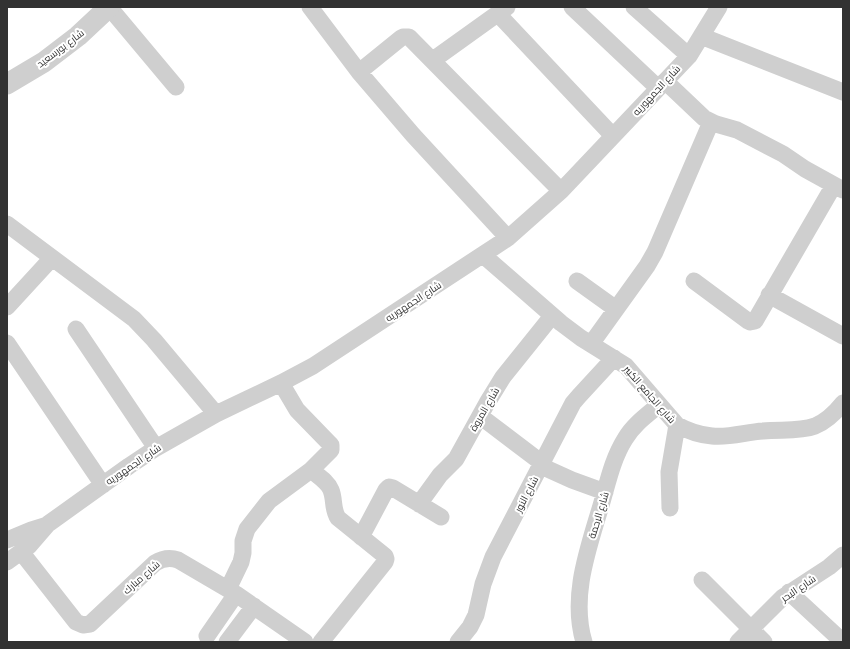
<svg xmlns="http://www.w3.org/2000/svg" width="850" height="649" viewBox="0 0 850 649" font-family="Montserrat,Cairo,sans-serif">
  <rect width="100%" height="100%" fill="#fff"/>
  <g fill="none" stroke-linecap="round" stroke-linejoin="round">
    <path stroke="#cfcfcf" stroke-width="17" d="M109,7L176,87
      M310,7L359,72L413,135L508,238
      M572,7L658,88
      M634,7L689,56
      M498,14L613,136
      M701,36L843,92
      M433,60L507,7
      M359,72L401,38L403,37H409L561,191
      M665,81L704,118L716,124L737,130L783,154L805,169L843,190
      M7,224L134,319L154,340L216,414
      M483,255L561,323L581,338L626,366L677,425C688,431 699,435 712,436C729,438 746,432 763,431C780,429 799,432 815,426C827,421 835,413 843,403
      M577,281L616,309
      M694,281L748,321L750,322L755,321L834,185
      M769,295L843,336
      M7,307L52,258
      M76,329L156,448
      M7,343L103,485
      M591,344L647,266L655,252L711,122
      M480,416L542,463
      M541,466L572,480L605,492
      M311,470C318,476 328,482 331,490C335,500 332,509 338,518L385,556L386,559L385,562L321,642
      M419,504L440,475L456,459L487,403L503,377L552,316
      M670,508L669,472L677,425
      M361,537L386,490L389,487L393,488L441,517
      M7,540L31,530L47,525
      M22,553L76,622L83,625L90,624L155,563C163,558 170,557 178,560L236,594L305,642
      M7,562L29,546L48,524L129,466L156,448L216,414L281,383L313,366L508,238L561,191L689,56L719,7
      M702,580L764,642
      M228,589L241,562L243,553V541L247,529L269,501L311,470L331,450V445L329,443L297,410L281,383
      M789,592L843,642
      M207,636L236,594
      M227,642L254,606
      M458,642L470,627L476,615L483,584L493,557L573,403L579,396L614,358
      M584,642C570,595 589,547 602,502C608,481 613,458 625,439C633,425 647,415 659,405
      M738,642L783,597L829,567L843,555"/>
    <path stroke="#cfcfcf" stroke-width="21" d="M7,84L44,62L78,36L109,7"/>
  </g>
  <g text-anchor="middle" stroke-width="4" stroke-linejoin="round" paint-order="stroke">
    <g font-size="10" fill="#323232" stroke="#fff">
      <text transform="translate(60 48) rotate(-37)" y="4">شارع بورسعيد</text>
      <text transform="translate(656 90) rotate(-47)" y="4">شارع الجمهوريه</text>
      <text transform="translate(413 301) rotate(-33)" y="4">شارع الجمهوريه</text>
      <text transform="translate(650 394) rotate(49)" y="4">شارع الجامع الكبير</text>
      <text transform="translate(484 409) rotate(-60)" y="4">شارع المروة</text>
      <text transform="translate(133 464) rotate(-34)" y="4">شارع الجمهوريه</text>
      <text transform="translate(526 494) rotate(-62)" y="4">شارع النور</text>
      <text transform="translate(598 515) rotate(-73)" y="4">شارع الرحمة</text>
      <text transform="translate(141 577) rotate(-41)" y="4">شارع مبارك</text>
      <text transform="translate(798 588) rotate(-34)" y="4">شارع البحر</text>
    </g>
  </g>
  <rect width="850" height="649" fill="none" stroke="#323232" stroke-width="16"/>
</svg>
